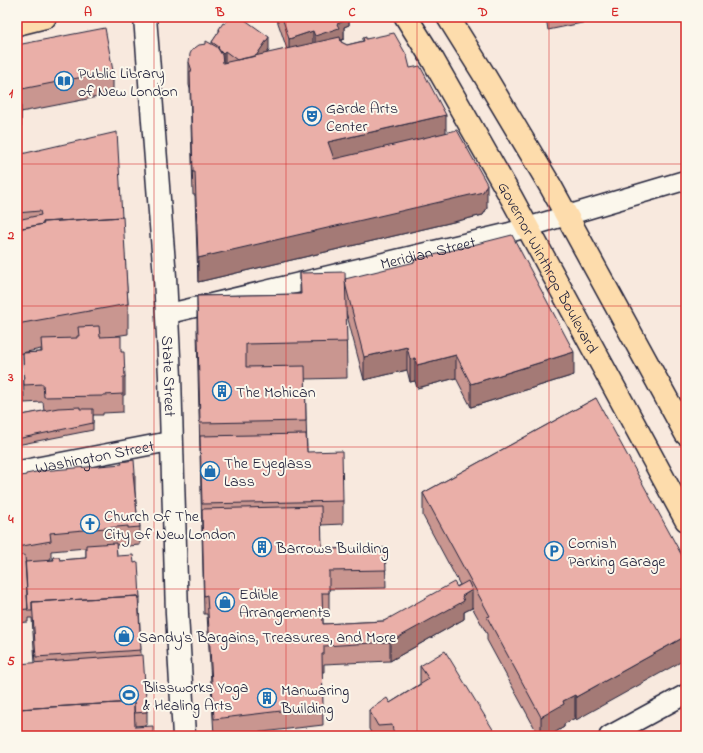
<svg xmlns="http://www.w3.org/2000/svg" width="703" height="753" viewBox="0 0 703 753" font-family="'Indie Flower',sans-serif">
  <rect width="100%" height="100%" fill="#f8e9de"/>
  <filter id="ink" filterUnits="userSpaceOnUse"><feTurbulence type="fractalNoise" baseFrequency=".025" numOctaves="2"/><feDisplacementMap in="SourceGraphic" scale="8" xChannelSelector="R" yChannelSelector="G"/><feConvolveMatrix kernelMatrix="1 2 1 2 8 2 1 2 1" color-interpolation-filters="sRGB"/></filter>
  <g filter="url(#ink)">
    <g fill="none" stroke-linecap="round" stroke-linejoin="round">
      <g stroke="#22223b" stroke-width="22">
        <g id="minor">
          <path id="s1" d="M167,314L508,233L686,180"/>
          <path id="s2" d="M17,471L172,441"/>
          <path d="M609,736L686,694"/>
        </g>
      </g>
      <g stroke="#22223b" stroke-width="25">
        <g id="tertiary">
          <path id="s3" d="M145,17L165,277L170,377L177,614L184,736"/>
        </g>
      </g>
      <g stroke="#22223b" stroke-width="25">
        <g id="primary">
          <path id="s4" d="M406,17L433,60L511,197L686,520"/>
          <path d="M448,17L483,73L551,187L686,434"/>
          <path d="M17,24L45,17"/>
        </g>
      </g>
      <use href="#minor" stroke="#fbf7ec" stroke-width="19"/>
      <use href="#tertiary" stroke="#fbf7ec" stroke-width="22"/>
      <use href="#primary" stroke="#fddcac" stroke-width="22"/>
    </g>
    <path fill="#c99690" stroke="#22223b" fill-rule="evenodd" d="M276,17H349V25L344,27V39L341,40V42L347,45L363,41V38L410,68L446,133L487,208L483,215L198,282L195,195H193L190,89L189,85V62L212,44V42L219,32V29L269,50L267,54L287,49Z
      M546,17H606V18L548,30Z
      M17,45L113,71V94L21,112V127L17,128Z
      M17,155L122,217L128,304V334L115,336L121,352L125,377V395H123V412L103,413V415H93V430L17,445V416L44,411L43,402L24,403L23,353L41,352V349L17,354Z
      M300,273L345,279L574,375L471,407L456,378L417,388L415,381L410,382L407,370L364,380L346,312L347,378L305,379L307,452L343,501V524L321,525L322,549L385,548L386,588L329,589V611H323V624L384,621L460,585L423,516V493L596,398L576,720L575,718L564,724V727L549,736H539L487,640V634L472,607V608L464,612V619L390,661L324,664V672H322L323,725L228,736H214L207,614H204L197,332V296L300,294Z
      M135,473V491L137,514L140,527V545L128,546V544L116,545L117,556L134,563L140,598V604H139L141,655L147,712V725L17,736L35,663L32,618H28V622L17,623V477ZM86,548V558L60,560L53,557V560H45L51,559V551Z
      M420,666L497,736H373L369,729V710L390,703L420,684Z"/>
    <path fill="#a47a76" stroke="#22223b" d="M341,17H349V25L344,27V39L339,41L315,55V36L337,24Z
      M313,31V50L289,57V39Z
      M269,37V50L247,81V68Z
      M225,51V64L223,67V54Z
      M21,104V127L17,128V105Z
      M446,115V138L328,165V142Z
      M487,184V208L483,215L198,282V258Z
      M407,347V370L364,380V357Z
      M574,352V375L471,407V384Z
      M456,355V378L417,388V365Z
      M415,358V381L410,382V359Z
      M472,590V608L464,612V619L390,661V642L462,596Z
      M686,636V659L576,720V697Z
      M575,695V718L564,724V727L549,736H541V717L563,701Z"/>
    <path fill="#eaafa8" stroke="#22223b" d="M230,17H241L269,37L256,56L237,60L225,51L223,54L221,52L218,48L219,47L212,42L220,30L219,29L223,23L225,24Z
      M282,17H343L344,21L337,24L339,28L315,36L313,31L289,39Z
      M105,28L113,71L17,90V45Z
      M394,33L407,56L410,68L420,66L446,115L328,142L334,159L457,130L487,184L483,192L198,258L195,172H193L190,71H192L189,62L190,54L192,50L199,45L206,44V41L217,47L222,55L223,63L340,37L341,42L347,45L364,41L363,38L366,37V39Z
      M17,92L21,104L17,105Z
      M117,132L122,217L43,222V224L17,229V220L41,215L40,211L17,213V155Z
      M123,217L128,304L17,324V229L44,224L43,222Z
      M512,235L574,352L471,384L456,355L417,365L415,358L410,359L407,347L364,357L346,287L345,279L415,262L414,260Z
      M345,272L347,342L246,344V367L305,366L306,421L200,423L197,296L301,294L300,273Z
      M99,326L100,337L121,336V352H124L125,377H123V394L103,395V396L44,397L43,384L24,385L23,353L42,352L41,339L77,338V336H79L78,327Z
      M596,398L686,563V636L576,697L575,695L563,701L564,704L541,717L487,617L490,616L423,493Z
      M80,407V409H93V423L17,439V416L58,408Z
      M306,434L307,452L342,451L343,501L202,504L200,436Z
      M134,460L135,473H133L137,514H139L140,527L128,528V526L50,533L51,541L17,547V477L26,475V474L41,471L122,464L121,462Z
      M321,506L322,549L385,548L386,570L329,571V593H322L323,624L384,621L454,582L457,587L468,581L472,590L462,596L464,601L390,642L324,646V654H322L323,706L214,719L207,595L204,596L202,509Z
      M116,543L117,556L133,555L134,563L138,562L140,598H139L138,596L32,602V611H28L25,562L54,560L53,557H59L60,560L86,558V545Z
      M25,555L28,609L17,610V556Z
      M138,596L141,650L36,657L32,602Z
      M445,651L497,736H402L401,735L394,736L392,725L378,726L369,710L387,698L390,703L429,679L420,666Z
      M143,655L147,712L134,713V702L18,709V710H17V664Z
      M134,702L135,727L153,726V736H17V710H18V709Z"/>
  </g>
  <path fill="none" stroke="#d62828" stroke-width="1" stroke-opacity="0.55" d="M154,17V736M286,17V736M417,17V736M549,17V736M17,164H686M17,306H686M17,447H686M17,589H686"/>
  <defs>
    <g id="library-ring" transform="scale(1)"><circle r="9.5" fill="#fbf7ec" stroke="#1f6fb2" stroke-width="1.5"/><path d="M-6-4Q-3-5.5-.7-3.5V5Q-3 3-6 4ZM6-4Q3-5.5 .7-3.5V5Q3 3 6 4Z" fill="#1f6fb2"/></g>
    <g id="theatre-ring" transform="scale(1)"><circle r="9.5" fill="#fbf7ec" stroke="#1f6fb2" stroke-width="1.5"/><path d="M-5-5.5Q0-4 5-5.5V0Q5 5 0 6Q-5 5-5 0ZM-3.3-2.5H-1v1.5H-3.3ZM1-2.5H3.3v1.5H1ZM-2.8 1Q0 5.5 2.8 1Z" fill="#1f6fb2"/></g>
    <g id="building-ring" transform="scale(1)"><circle r="9.5" fill="#fbf7ec" stroke="#1f6fb2" stroke-width="1.5"/><path d="M-4-6H4V6H1V3H-1V6H-4ZM-2.5-4.3h1.7v1.8h-1.7ZM.8-4.3h1.7v1.8H.8ZM-2.5-1h1.7V.8h-1.7ZM.8-1h1.7V.8H.8Z" fill="#1f6fb2"/></g>
    <g id="shop-ring" transform="scale(1)"><circle r="9.5" fill="#fbf7ec" stroke="#1f6fb2" stroke-width="1.5"/><path d="M-5-2.5h2.3a2.7 3.5 0 0 1 5.4 0H5L5.5 6h-11ZM-1.5-2.5h3a1.5 2.3 0 0 0-3 0Z" fill="#1f6fb2"/></g>
    <g id="church-ring" transform="scale(1)"><circle r="9.5" fill="#fbf7ec" stroke="#1f6fb2" stroke-width="1.5"/><path d="M-1.2-6h2.4v3.5h3.3v2.4h-3.3V6h-2.4V-.1h-3.3v-2.4h3.3Z" fill="#1f6fb2"/></g>
    <g id="parking-ring" transform="scale(1)"><circle r="9.5" fill="#fbf7ec" stroke="#1f6fb2" stroke-width="1.5"/><path d="M-3.5-5.5H1a3.5 3.5 0 0 1 0 7H-1V5.5H-3.5ZM-1-3.4V-.6H.8a1.4 1.4 0 0 0 0-2.8Z" fill="#1f6fb2"/></g>
    <g id="stadium-ring" transform="scale(1)"><circle r="9.5" fill="#fbf7ec" stroke="#1f6fb2" stroke-width="1.5"/><path d="M0-5a6.5 5 0 1 0 0 10a6.5 5 0 1 0 0-10ZM-3.5-1.8h7v3.6h-7Z" fill="#1f6fb2"/></g>
  </defs>
  <g fill-rule="evenodd">
    <use href="#library-ring" x="64" y="81"/>
    <use href="#theatre-ring" x="312" y="116"/>
    <use href="#building-ring" x="222" y="391"/>
    <use href="#shop-ring" x="210" y="471"/>
    <use href="#church-ring" x="90" y="524"/>
    <use href="#building-ring" x="262" y="547"/>
    <use href="#parking-ring" x="554" y="551"/>
    <use href="#shop-ring" x="225" y="602"/>
    <use href="#shop-ring" x="124" y="636"/>
    <use href="#stadium-ring" x="129" y="695"/>
    <use href="#building-ring" x="267" y="698"/>
  </g>
  <g text-anchor="middle" stroke-width="4" stroke-linejoin="round" paint-order="stroke">
    <g font-size="16" fill="#22223b" stroke="#fbf7ec" text-anchor="start">
      <text x="78" y="78">Public Library<tspan x="78" dy="18">of New London</tspan></text>
      <text x="326" y="113">Garde Arts<tspan x="326" dy="18">Center</tspan></text>
      <text x="236" y="397">The Mohican</text>
      <text x="224" y="468">The Eyeglass<tspan x="224" dy="18">Lass</tspan></text>
      <text x="104" y="521">Church Of The<tspan x="104" dy="18">City Of New London</tspan></text>
      <text x="568" y="548">Cornish<tspan x="568" dy="18">Parking Garage</tspan></text>
      <text x="276" y="553">Barrows Building</text>
      <text x="239" y="599">Edible<tspan x="239" dy="18">Arrangements</tspan></text>
      <text x="138" y="642">Sandy's Bargains, Treasures, and More</text>
      <text x="143" y="692">Blissworks Yoga<tspan x="143" dy="18">&amp; Healing Arts</tspan></text>
      <text x="281" y="695">Manwaring<tspan x="281" dy="18">Building</tspan></text>
    </g>
    <g font-size="16" fill="#22223b" stroke="#fbf7ec">
      <text dy="6" stroke="none"><textPath href="#s1" startOffset="268">Meridian Street</textPath></text>
      <text dy="6" stroke="none"><textPath href="#s4" startOffset="288">Governor Winthrop Boulevard</textPath></text>
      <text dy="6" stroke="none"><textPath href="#s3" startOffset="360">State Street</textPath></text>
      <text dy="6" stroke="none"><textPath href="#s2" startOffset="79">Washington Street</textPath></text>
    </g>
  </g>
  <rect width="703" height="753" fill="none" stroke="#fbf7ec" stroke-width="44"/>
  <rect x="22" y="22" width="659" height="709" fill="none" stroke="#d62828" stroke-width="1.5"/>
  <g font-size="13" text-anchor="middle" font-weight="bold" fill="#d62828">
    <text x="88" y="16">A</text>
    <text x="220" y="16">B</text>
    <text x="352" y="16">C</text>
    <text x="483" y="16">D</text>
    <text x="615" y="16">E</text>
    <text x="11" y="97">1</text>
    <text x="11" y="239">2</text>
    <text x="11" y="381">3</text>
    <text x="11" y="523">4</text>
    <text x="11" y="665">5</text>
  </g>
</svg>
